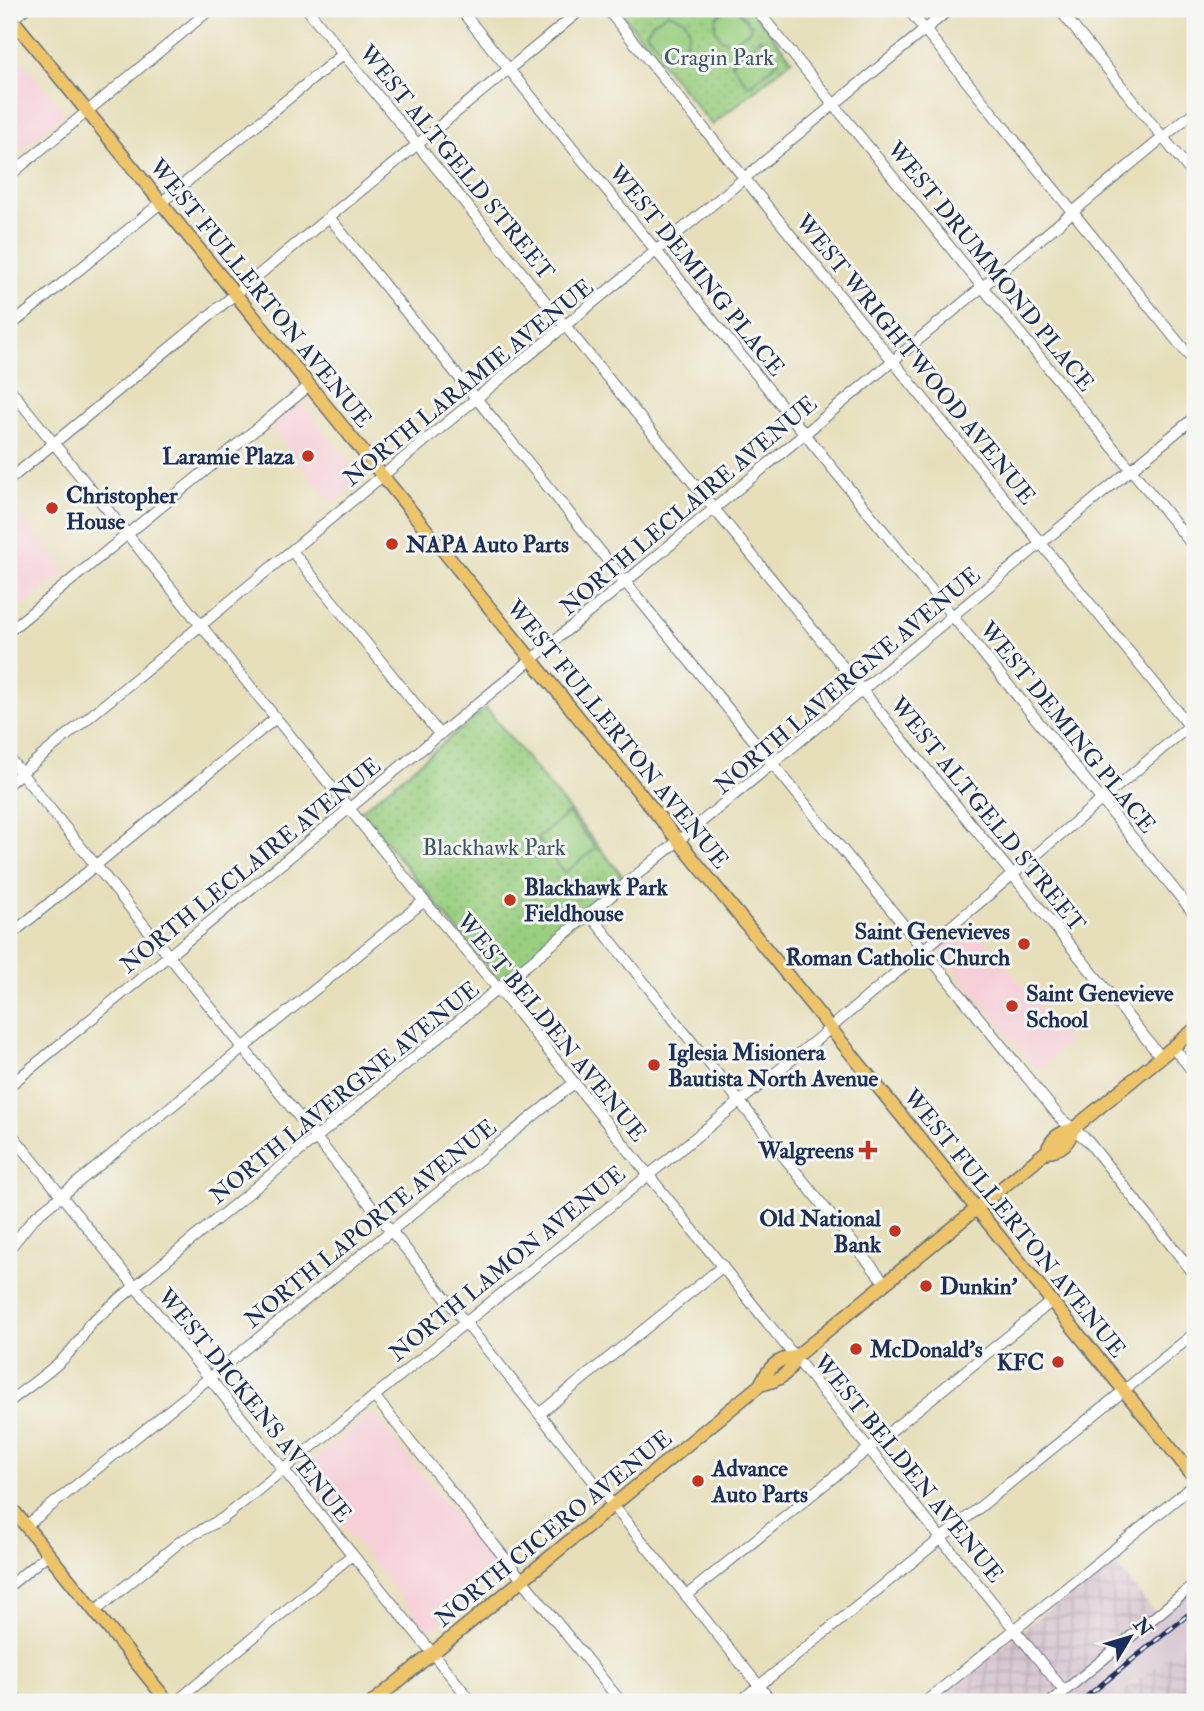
<svg xmlns="http://www.w3.org/2000/svg" width="1204" height="1711" viewBox="0 0 1204 1711" font-family="'IM FELL Double Pica',serif">
  <defs>
    <pattern id="industrial-grid" width="8" height="8" patternUnits="userSpaceOnUse" patternTransform="scale(1.75)"><rect width="8" height="8" fill="#d1bdca"/><path d="M0 4h8M4 0v8" fill="none" stroke="#a99aa7"/></pattern>
    <pattern id="park-dots" width="8" height="8" patternUnits="userSpaceOnUse" patternTransform="scale(1.75)"><rect width="8" height="8" fill="#9acf80"/><path d="M2 2h.1M6 6h.1" fill="none" stroke="#84b271" stroke-width="1.8" stroke-linecap="round"/></pattern>
  </defs>
  <rect width="100%" height="100%" fill="#f6f6f2"/>
  <filter id="ink" filterUnits="userSpaceOnUse"><feTurbulence type="fractalNoise" baseFrequency=".0143" numOctaves="2"/><feDisplacementMap in="SourceGraphic" scale="14" xChannelSelector="R" yChannelSelector="G"/><feConvolveMatrix kernelMatrix="1 2 1 2 8 2 1 2 1" color-interpolation-filters="sRGB"/></filter>
  <filter id="wash" filterUnits="userSpaceOnUse"><feTurbulence type="fractalNoise" baseFrequency=".00686" numOctaves="4" result="noise"/><feDisplacementMap in="SourceGraphic" scale="28" xChannelSelector="R" yChannelSelector="G"/><feGaussianBlur stdDeviation="1.57" result="paint"/><feColorMatrix in="noise" values="0 0 0 0 0 0 0 0 0 0 0 0 0 0 0 0 0 1.4 0 .05"/><feComposite in="paint" operator="in"/></filter>
  <g filter="url(#wash)">
    <rect width="100%" height="100%" fill="#e6dfba"/>
    <path fill="#f6cfd8" d="M9,44L65,113L9,159Z
      M301,402L362,479L332,504L271,427Z
      M9,500L67,571L9,618Z
      M971,922L1069,1042L1037,1070L938,949Z
      M372,1413L502,1572L429,1632L299,1472Z"/>
    <path fill="url(#industrial-grid)" d="M1111,1559L1159,1618L1055,1702H933Z
      M1195,1634V1702H1107L1126,1689Z"/>
    <path fill="#d1bdca" d="M1195,1588V1634L1107,1702H1055Z"/>
    <path fill="url(#park-dots)" stroke="#5a7f6f" stroke-width="2" d="M618,9H751L792,60L712,125Z
      M486,708L626,880L500,983L361,811Z"/>
    <path fill="#9acf80" stroke="#5a7f6f" stroke-width="2" d="M726,9H737L751,26L750,30L732,43L721,39L715,29L716,18Z
      M668,13L684,19L690,30L685,44L674,51L662,50L646,33L653,22Z
      M760,38L779,61L749,86L731,63Z
      M568,813L596,848L565,873L537,839Z"/>
  </g>
  <g filter="url(#ink)">
    <g fill="none" stroke-linecap="round" stroke-linejoin="round">
      <g stroke="#626d7e" stroke-width="12">
        <path id="minor" d="M307,9L1161,1057
          M460,9L1195,915
          M607,9L1195,733
          M756,9L1195,548
          M908,9L1195,363
          M1059,9L1195,177
          M12,19L25,9
          M9,176L211,9
          M329,217L1061,1119L1087,1140L1195,1275
          M9,327L343,54
          M9,388L424,901L506,998L1064,1691
          M9,480L582,9
          M292,551L440,735
          M9,631L309,386
          M9,758L772,1702
          M9,783L950,9
          M591,916L885,1283
          M9,936L276,718
          M1173,1047L1195,1074
          M9,1086L531,660L1195,111
          M9,1131L472,1702
          M9,1249L34,1218L424,901
          M374,1396L621,1702
          M9,1402C37,1379 74,1358 89,1324L1195,417
          M539,1414L723,1266
          M26,1526L574,1083
          M9,1586L48,1554
          M686,1596L1052,1301
          M95,1611L181,1541L222,1519L815,1041L1195,721
          M9,1689L19,1702
          M176,1702L352,1555
          M739,1702L1195,1333
          M925,1702L1195,1484
          M1051,1702L1195,1584"/>
      </g>
      <g stroke="#626d7e" stroke-width="15">
        <path id="major" d="M9,15L1195,1478
          M1047,1151C1062,1150 1069,1143 1073,1129
          M760,1385C778,1381 790,1375 795,1357L1047,1151C1052,1137 1059,1133 1073,1129L1195,1029
          M9,1505L168,1702
          M373,1702L760,1385C768,1369 776,1358 795,1357"/>
      </g>
      <use href="#minor" stroke="#fff" stroke-width="10"/>
      <use href="#major" stroke="#eec469" stroke-width="12"/>
      <g stroke="#1b2f5e" stroke-width="5">
        <path id="rail" d="M1080,1702L1195,1609"/>
      </g>
      <use href="#rail" stroke="#f6f6f2" stroke-width="2.5" stroke-dasharray="8" stroke-linecap="butt"/>
    </g>
  </g>
  <g fill="#c8321e" stroke="#f6f6f2" stroke-width="2.5">
    <circle cx="308" cy="456" r="7"/>
    <circle cx="52" cy="508" r="7"/>
    <circle cx="392" cy="544" r="7"/>
    <circle cx="510" cy="900" r="7"/>
    <circle cx="1024" cy="944" r="7"/>
    <circle cx="1012" cy="1006" r="7"/>
    <circle cx="654" cy="1065" r="7"/>
    <path d="M864.5 1139.5h7v7h7v7h-7v7h-7v-7h-7v-7h7z"/>
    <circle cx="895" cy="1231" r="7"/>
    <circle cx="926" cy="1286" r="7"/>
    <circle cx="856" cy="1349" r="7"/>
    <circle cx="1058" cy="1362" r="7"/>
    <circle cx="698" cy="1481" r="7"/>
  </g>
  <g text-anchor="middle" stroke-width="6" stroke-linejoin="round" paint-order="stroke">
    <g font-size="23" fill="#3b5766" stroke="#f6f6f2">
      <text x="719" y="65">Cragin Park</text>
      <text x="494" y="855">Blackhawk Park</text>
    </g>
    <g font-size="23" fill="#1b2f5e" stroke="#f6f6f2">
      <text transform="translate(457 162) rotate(51)" y="8">WEST ALTGELD STREET</text>
      <text transform="translate(991 266) rotate(51)" y="8">WEST DRUMMOND PLACE</text>
      <text transform="translate(697 270) rotate(51)" y="8">WEST DEMING PLACE</text>
      <text transform="translate(261 293) rotate(51)" y="8">WEST FULLERTON AVENUE</text>
      <text transform="translate(916 359) rotate(51)" y="8">WEST WRIGHTWOOD AVENUE</text>
      <text transform="translate(468 382) rotate(-39)" y="8">NORTH LARAMIE AVENUE</text>
      <text transform="translate(688 505) rotate(-40)" y="8">NORTH LECLAIRE AVENUE</text>
      <text transform="translate(847 680) rotate(-40)" y="8">NORTH LAVERGNE AVENUE</text>
      <text transform="translate(1068 727) rotate(51)" y="8">WEST DEMING PLACE</text>
      <text transform="translate(618 734) rotate(51)" y="8">WEST FULLERTON AVENUE</text>
      <text transform="translate(988 814) rotate(51)" y="8">WEST ALTGELD STREET</text>
      <text transform="translate(250 865) rotate(-39)" y="8">NORTH LECLAIRE AVENUE</text>
      <text transform="translate(552 1027) rotate(51)" y="8">WEST BELDEN AVENUE</text>
      <text transform="translate(344 1092) rotate(-39)" y="8">NORTH LAVERGNE AVENUE</text>
      <text transform="translate(370 1223) rotate(-39)" y="8">NORTH LAPORTE AVENUE</text>
      <text transform="translate(1015 1223) rotate(51)" y="8">WEST FULLERTON AVENUE</text>
      <text transform="translate(507 1263) rotate(-39)" y="8">NORTH LAMON AVENUE</text>
      <text transform="translate(255 1405) rotate(51)" y="8">WEST DICKENS AVENUE</text>
      <text transform="translate(909 1468) rotate(51)" y="8">WEST BELDEN AVENUE</text>
      <text transform="translate(553 1528) rotate(-39)" y="8">NORTH CICERO AVENUE</text>
    </g>
    <g font-size="23" font-weight="bold" fill="#1b2f5e" stroke="#f6f6f2" text-anchor="start">
      <text x="294" y="464" text-anchor="end">Laramie Plaza</text>
      <text x="66" y="503">Christopher<tspan x="66" dy="26">House</tspan></text>
      <text x="406" y="552">NAPA Auto Parts</text>
      <text x="524" y="895">Blackhawk Park<tspan x="524" dy="26">Fieldhouse</tspan></text>
      <text x="1010" y="939" text-anchor="end">Saint Genevieves<tspan x="1010" dy="26">Roman Catholic Church</tspan></text>
      <text x="1026" y="1001">Saint Genevieve<tspan x="1026" dy="26">School</tspan></text>
      <text x="668" y="1060">Iglesia Misionera<tspan x="668" dy="26">Bautista North Avenue</tspan></text>
      <text x="854" y="1158" text-anchor="end">Walgreens</text>
      <text x="881" y="1226" text-anchor="end">Old National<tspan x="881" dy="26">Bank</tspan></text>
      <text x="940" y="1294">Dunkin'</text>
      <text x="870" y="1357">McDonald's</text>
      <text x="1044" y="1370" text-anchor="end">KFC</text>
      <text x="712" y="1476">Advance<tspan x="712" dy="26">Auto Parts</tspan></text>
    </g>
  </g>
  <rect width="1204" height="1711" fill="none" stroke="#f6f6f2" stroke-width="35"/>
  <g transform="translate(1130 1637) rotate(52)" stroke="#f6f6f2" stroke-width="5" paint-order="stroke">
  <path d="M0-5L12 26L0 18L-12 26Z" fill="#1b2f5e"/>
  <text y="-10" font-size="19" font-weight="bold" text-anchor="middle" fill="#1b2f5e">N</text>
  </g>
</svg>
